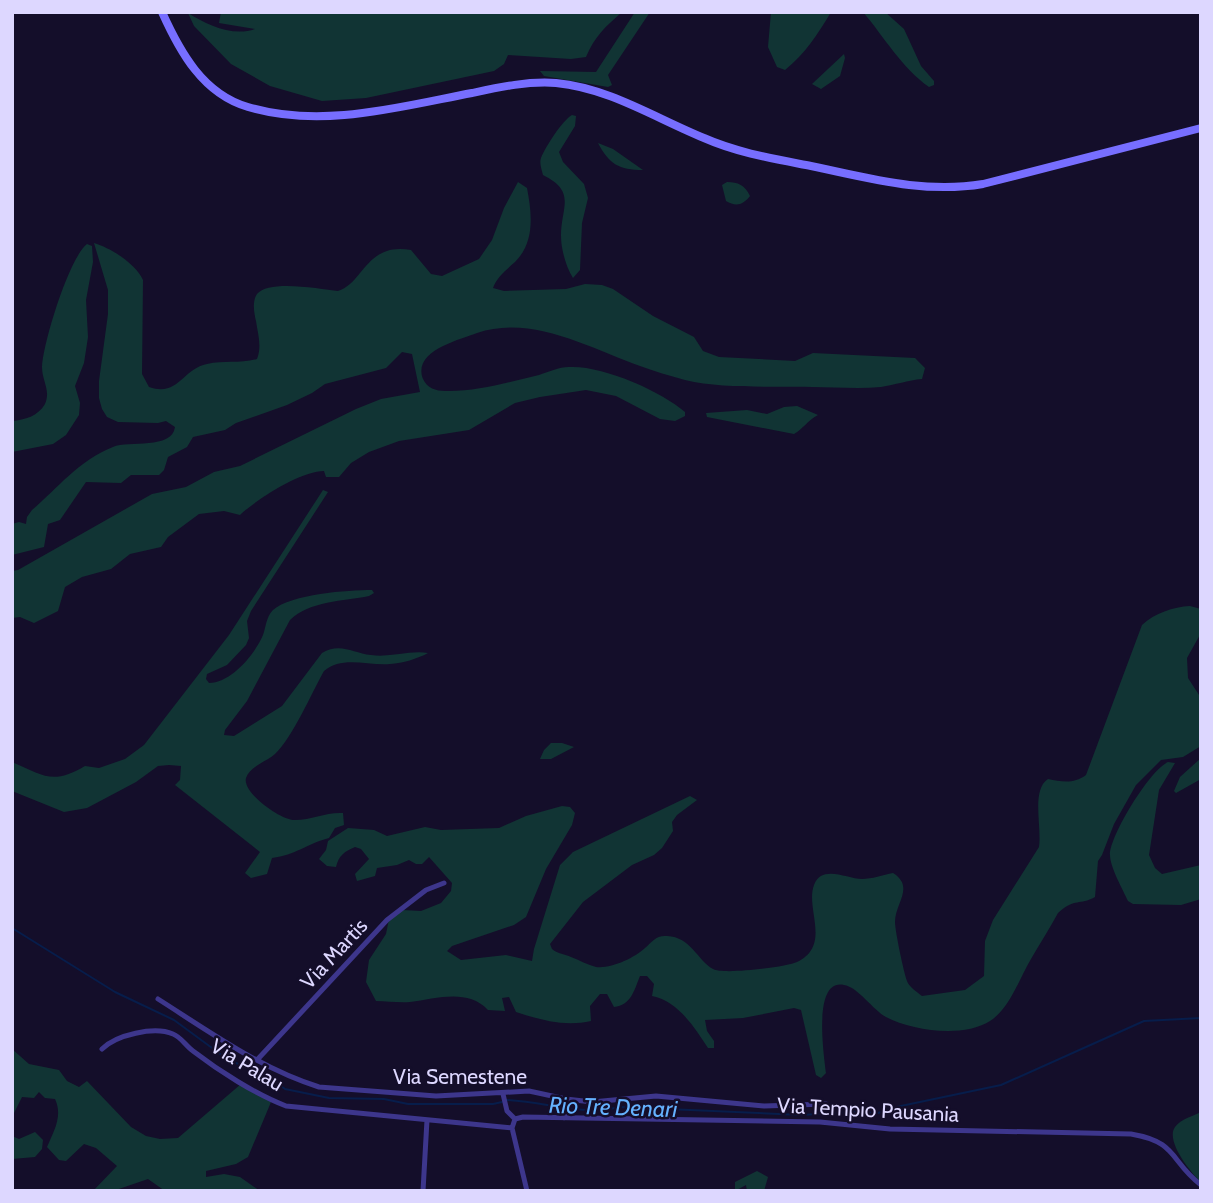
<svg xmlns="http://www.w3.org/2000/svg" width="1213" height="1203" viewBox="0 0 1213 1203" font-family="Cabin,sans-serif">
  <rect width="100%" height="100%" fill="#140e2a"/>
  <path fill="#113434" d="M221,12H622C606,26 594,37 586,57L571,59L508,55L504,64L494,71L366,98L322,101L270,86L231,64L194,26L188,13C207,25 233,37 255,29L219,23Z
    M635,12H650L608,75L612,85L608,87L544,76L540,71L596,72Z
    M771,12H831C818,34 805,54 785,70L777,67L768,47Z
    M863,12H885L904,29L921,66L934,81V85L929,87C901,67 885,38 863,12Z
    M844,54L845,58L840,76L821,89L812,84Z
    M572,115L576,116L575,126L559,152L563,162L584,184L588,198L582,223L580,270L573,278C566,267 561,249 561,236C561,207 577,192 543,175C542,171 539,163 541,158C546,146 562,121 572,115Z
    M598,143L613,149L643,170C619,170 609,164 598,143Z
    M518,182L527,188C532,214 535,242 515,262C506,270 497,277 493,288L504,291L566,289L585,284L602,285L613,289L653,316L694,337L703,351L719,357L795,361L813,353L915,358L925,368L922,379C908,380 895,385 881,387C858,389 834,387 812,387C772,386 723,389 685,380C670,376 654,371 640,366C590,348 531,314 477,333C459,340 412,351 423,379C427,388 436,391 445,391C476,392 509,382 539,375C548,372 559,367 569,367C602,365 661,391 685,412V416L675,421L660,419L616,396L586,390L540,397L515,403L469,430L399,441L369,452L351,463L339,477H326L324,471C301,471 257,499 240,515L224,511L199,514L168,537L161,547L130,554L111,569L82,577L65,587L58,611L34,623L20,617L12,618V571L18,570L152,494L186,487L214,472L240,466L356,409L381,399L420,392L412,354L402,352L386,368L325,384L312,393L287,405L236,423L225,430L193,437L187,447L168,457L164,470L159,475H131L121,483L86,482L60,520L48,524L44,547L12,555V524L19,522L26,524L27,517L32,510C59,487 78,461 113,447C129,440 172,450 175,427L166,421L158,423L118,422L107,417L102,409L99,398V381L108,314V290L94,243C111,248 136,264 143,280L142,374L149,387C179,397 182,369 207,364C224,360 240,364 257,359C262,346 258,335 256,321C254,313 252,301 257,294C269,279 320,289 338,291C364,283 366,242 411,250L431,274L442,276L479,259L492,240L504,208Z
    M727,182C738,182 745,185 750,196C743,205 736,207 726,201L722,185Z
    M87,244L92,246L93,262L86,300L88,337L84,363L75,386L80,403L79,415L66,435L53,444L12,452V421C25,420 38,416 45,404C51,390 42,381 42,367C43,343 69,258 87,244Z
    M797,406L818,415C807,421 803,429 794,434L707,417L706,413L747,410L767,414L784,407Z
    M323,490L328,492L251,611L247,621L249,638L246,645L227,665L207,674L206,679L209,683C231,683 255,654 263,635C266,627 266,617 273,610C291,594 348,590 372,590L374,593L369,596C344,601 309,601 290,620L247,701L225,730L224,735L234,736L282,706L322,653C340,642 353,653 371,655C390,658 409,650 428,653C417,659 403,663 390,664C368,666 342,655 324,671C311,694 293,737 275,754C266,762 250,766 246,778C242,793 282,821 295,820C312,820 326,812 343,813L344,825L335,828L329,838C306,844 296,855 272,858L267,874L251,878L245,873L260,852L175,785L180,780L181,766L169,765L158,766L136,782L87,808L64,812L12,791V762C44,776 53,785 85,766L99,768L125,759L144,745L229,635Z
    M1190,606L1201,609V633L1187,658L1188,678L1201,698V746L1183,757L1161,760L1136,785L1114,824L1102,855L1098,861L1095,897C1079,906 1076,897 1058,913C1050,928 1040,943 1031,959C1019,979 1010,1008 990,1021C963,1038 913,1031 886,1017C873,1010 858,987 844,985C812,978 824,1056 826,1073L821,1078L816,1075L801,1010L794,1008L743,1018L705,1020L707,1031L714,1041V1048H708C695,1028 678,1001 652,996L654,984L647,976H640C634,991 631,1005 614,1007L607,994H600L590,1006L591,1021C565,1027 541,1020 516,1012L509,997L502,998L505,1011L488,1010C467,988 436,999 410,1002C399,1003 387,1001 376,1001L366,982L369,960L386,934L389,919L402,910L421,911L441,903L451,891L452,883L429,857L422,864H416L409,860L397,865L377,868L375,876L357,881L355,874L369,859L361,849L355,847C344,852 339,855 336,867L327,866L319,859L326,850L328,841L348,828L374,830L387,836L425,827L441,830L499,828L526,816L562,806L570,807L575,813L572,825L546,869L526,917L514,925L452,946L447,951L461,960L506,955L532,961L534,949L560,865L573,852L690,796L697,800L677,815L672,822L673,831L662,848L654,855L632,865L583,902L550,944L552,949C558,954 565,954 571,957C579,960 588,965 596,967C611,969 634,958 645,948C652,942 656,935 667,936C691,937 697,960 713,969C723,975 787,967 797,962C832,945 805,909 814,885C822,864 847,879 862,879C872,879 883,875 893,873C915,887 895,903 895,922C895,931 904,973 907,981C909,987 917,992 922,996L965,990L984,976L985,941L993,920L1039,847C1042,827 1031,790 1048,779C1062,782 1074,784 1086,775L1142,625C1155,613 1173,607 1190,606Z
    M551,743H562L574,747L551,759H540L544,750Z
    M1201,758V779L1176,793L1174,791L1180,777Z
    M1168,762L1175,763L1159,790L1149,855L1155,868L1162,874L1201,865V899L1181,905L1133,904L1128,901C1123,890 1110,867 1110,855C1110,835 1150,770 1168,762Z
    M12,1049L29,1064L59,1070L67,1081L79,1087L87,1081L131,1127L146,1136L160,1139L178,1138L241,1084L271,1102L248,1157L236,1164L206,1171V1177L224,1174L240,1177L260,1191H165L148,1179L113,1191H93L117,1166L96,1148L84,1144L66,1161L59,1160L47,1147C54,1131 63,1116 55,1099L45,1098L39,1092L34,1098L22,1097L13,1115L12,1130Z
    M1201,1112V1182C1191,1173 1165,1141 1175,1127C1181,1119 1193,1116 1201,1112Z
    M35,1132L43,1140L42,1149L35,1157L12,1159V1136L19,1139Z
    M757,1171L768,1177L764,1191H747L746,1185L735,1191V1182Z"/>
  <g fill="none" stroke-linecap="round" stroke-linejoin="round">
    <path stroke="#071d4b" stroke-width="2" d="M12,928L115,992L174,1020L227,1059L270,1078L285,1089L329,1098L384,1099L408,1104H493L502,1102
      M507,1100C550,1102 576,1116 622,1107L801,1115L853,1112L878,1113L896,1107L1001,1085L1144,1021L1201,1018"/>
    <path stroke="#3d368c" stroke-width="5" d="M158,999C210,1032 261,1069 319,1087L436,1096L529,1091L566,1099L592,1102L656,1096L764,1106L826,1104
      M102,1049C116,1035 154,1026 173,1034C181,1037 186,1046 193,1051C219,1071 255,1094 286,1106L512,1128
      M257,1060L387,920L426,890L444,883
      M503,1094L507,1111L515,1119
      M564,1118L566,1099
      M515,1119L523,1117L820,1122L890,1129L1131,1134C1178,1142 1169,1160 1201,1185
      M515,1119L512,1128L527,1191
      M423,1191L427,1120"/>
    <path stroke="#776eff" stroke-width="8" d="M162,12C180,52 203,94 248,107C321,129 399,107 472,93C500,87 527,81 556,83C609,88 655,118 704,138C738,153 775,159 811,166C869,178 924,194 983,184L1201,128"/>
  </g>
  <g text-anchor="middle" stroke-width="5" stroke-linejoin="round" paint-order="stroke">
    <g font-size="21" fill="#ddd7ff" stroke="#140e2a">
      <text transform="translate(334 954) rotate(-47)" y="7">Via Martis</text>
      <text transform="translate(247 1065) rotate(31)" y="7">Via Palau</text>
      <text x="460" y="1084">Via Semestene</text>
      <text transform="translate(868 1110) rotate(3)" y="7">Via Tempio Pausania</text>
    </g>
    <g font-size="23" font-style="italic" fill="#65b2ff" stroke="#140e2a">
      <text transform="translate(613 1107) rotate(2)" y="8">Rio Tre Denari</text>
    </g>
  </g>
  <rect width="1213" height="1203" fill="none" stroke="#ddd7ff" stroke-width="28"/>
</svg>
